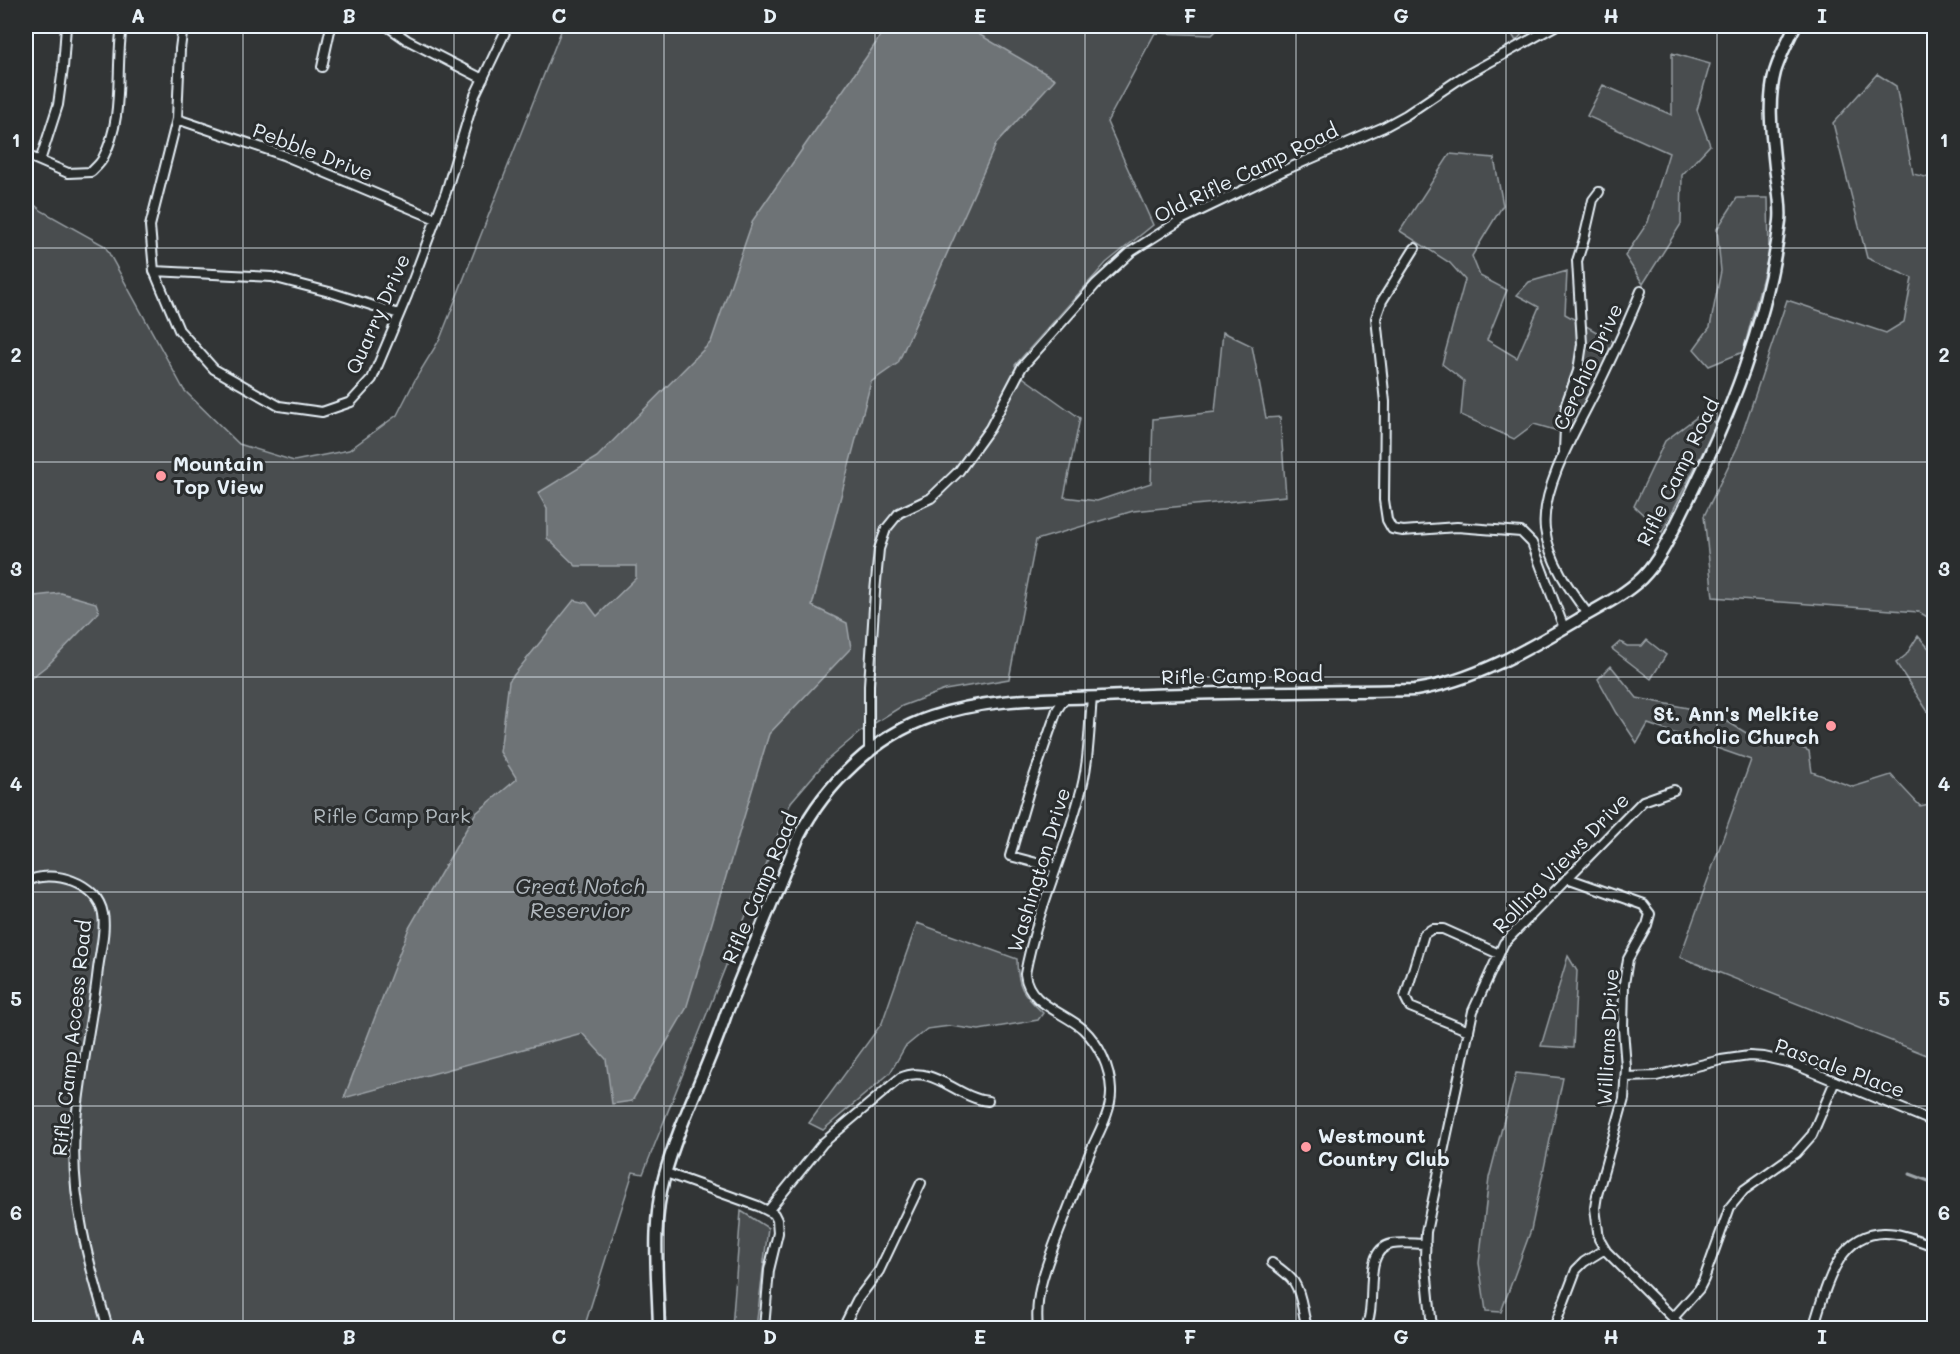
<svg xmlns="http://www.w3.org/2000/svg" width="1960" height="1354" viewBox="0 0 1960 1354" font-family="Mali,sans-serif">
  <rect width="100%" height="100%" fill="#323536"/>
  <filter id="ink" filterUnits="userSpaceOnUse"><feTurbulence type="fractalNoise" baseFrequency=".0167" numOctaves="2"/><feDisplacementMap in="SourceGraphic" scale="12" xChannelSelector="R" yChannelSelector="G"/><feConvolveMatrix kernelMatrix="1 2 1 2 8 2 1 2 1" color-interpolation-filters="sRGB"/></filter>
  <g filter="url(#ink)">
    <path fill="#494d4f" stroke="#989fa4" stroke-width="1.5" d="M563,26H1221L1212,35L1155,33L1107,122L1153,225L1106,263L1015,365L1024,378L1080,418L1064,497L1097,501L1151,483L1153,419L1215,412L1223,332L1252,346L1266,418L1280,417L1286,496L1133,511L1036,540L1009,679L945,690L902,706L860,732L827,760L791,802L643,1174L633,1172L584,1328H26V198L42,211L105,246L184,390L239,444L294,461L349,450L397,415L416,378L440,339Z
      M1507,26H1529L1516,41Z
      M1672,53L1710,64L1697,110L1710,145L1682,175L1681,224L1643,284L1625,256L1648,222L1669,153L1587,116L1603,85L1672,115Z
      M1877,74L1896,86L1913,174L1934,179V621L1919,612L1713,597L1704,516L1738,446L1787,300L1886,333L1904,322L1912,278L1867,258L1833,123Z
      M1450,154L1494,158L1503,205L1472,256L1480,276L1507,290L1487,340L1517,358L1539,307L1517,295L1529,282L1567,271L1565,314L1616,343L1569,434L1534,424L1514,439L1461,415L1464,381L1442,364L1465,280L1450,263L1400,231Z
      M1737,198H1768L1769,254L1743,352L1709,366L1694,349L1710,327L1721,271L1717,229Z
      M1701,414L1717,424L1662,532L1634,506L1665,441Z
      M1918,636L1934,654V721L1896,663L1906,655Z
      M1647,640L1666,655L1651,679L1612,649L1620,642L1627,646H1642Z
      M1611,666L1637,698L1713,713L1758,740L1767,732L1809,751L1812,772L1853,787L1891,775L1920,806L1934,803V1058L1680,957L1751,760L1648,724L1637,743L1617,713L1598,679Z
      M917,923L1017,959C1017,987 1023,994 1043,1013L1038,1020L979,1030L950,1026L927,1029L905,1047L890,1073L823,1130L809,1123L882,1023Z
      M1568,956L1577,971L1573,1048L1541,1046Z
      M1516,1073L1563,1078L1531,1230L1501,1312L1486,1311L1479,1263L1489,1178Z
      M741,1211L768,1228L756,1328H732Z"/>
    <path fill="#6e7376" stroke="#9fa5aa" stroke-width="1.5" d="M885,26H965L1055,79L996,144L898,363L871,382L812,606L847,623L851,648L769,734L686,1009L632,1101L612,1104L606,1059L582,1033L344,1098L409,928L475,814L517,779L500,752L509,681L574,600L587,603L597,616L636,578V566H576L547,538V509L538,493L597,457L711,342L753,220L876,43Z
      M61,593L96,603L99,612L49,664L26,682V597Z"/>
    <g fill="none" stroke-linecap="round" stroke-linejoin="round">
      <path stroke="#9fa5aa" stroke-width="3" d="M1910,1174L1934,1183"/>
      <g stroke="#e8f1f8" stroke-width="12">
        <path id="street" d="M183,26L180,49L177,119L150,226L154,271L179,330L214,369L279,406L322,412L351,402L372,379L407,296L446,192L475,95L508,26
          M387,26L407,40L483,79
          M322,67L331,26
          M177,119L283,155L436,219
          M26,155L68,173L91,172C95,168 101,163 103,158C125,117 115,69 122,26
          M40,161L58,105L63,68L66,26
          M1415,248L1382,301L1376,318L1385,402L1384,500L1387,520L1392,529L1403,531L1457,527L1521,532L1532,543L1564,628
          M154,271L272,277L333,293L399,314
          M1564,451L1566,404L1578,371L1582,344L1577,261L1584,239L1593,200L1599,192
          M1588,614C1569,589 1549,561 1545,529C1540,487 1581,421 1599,384C1614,353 1628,323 1641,291
          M869,753V685L875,592L879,549L886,529L899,513L931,498L959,471L990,428L1022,367L1096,284L1132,251L1181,220L1287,169L1384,127L1406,115L1461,78L1555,26
          M1056,868L1010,856L1029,791L1057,710L1064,699
          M1567,878L1643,905L1650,914L1647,925L1628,959L1624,984L1623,1029L1626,1067L1624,1099L1597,1195L1595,1208L1599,1239L1606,1251L1683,1328
          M26,882C52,868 98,882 103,914C106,931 100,952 98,969C92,1023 79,1077 75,1131C70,1198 89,1265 108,1328
          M1469,1031L1410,1007L1405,997L1424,934L1432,929H1443L1499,954
          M1626,1077L1656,1076L1721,1060L1749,1056L1764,1057L1791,1063L1934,1122
          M666,1173L758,1206L774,1214L777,1220L778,1233L769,1270L764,1328
          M768,1211L823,1143L900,1078C933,1063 956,1098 988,1101
          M1272,1263C1294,1278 1298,1283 1303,1310C1304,1316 1305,1322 1308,1328
          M1673,1318L1699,1289L1704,1279L1730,1207L1744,1190L1796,1153L1812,1135L1835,1081
          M843,1328L857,1300L879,1271L921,1183
          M1038,1328C1034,1293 1047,1264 1059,1232C1070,1204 1080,1177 1091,1150C1099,1132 1112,1110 1111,1090C1110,1067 1099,1044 1083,1029C1064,1012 1028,1004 1025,974C1036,914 1063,857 1079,798C1089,766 1089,731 1092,697
          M1365,1328C1379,1306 1360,1250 1392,1244C1403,1242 1415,1244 1426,1244
          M1432,1328L1425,1257L1426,1232L1473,1011L1504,943L1643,801L1674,790
          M1554,1328L1576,1270L1584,1262L1605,1249
          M1813,1328C1825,1293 1836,1232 1885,1233C1902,1233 1919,1241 1934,1246"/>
      </g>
      <g stroke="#e8f1f8" stroke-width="15">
        <path id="secondary" d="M659,1328C658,1279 651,1226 664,1178C679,1122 708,1069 726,1014L799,836C825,785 876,735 931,717C986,698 1044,699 1102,697C1206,692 1311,692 1415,690C1475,681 1530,648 1581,618C1602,606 1624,595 1642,578C1661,559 1672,532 1684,508C1729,418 1768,322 1780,221C1782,204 1777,184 1775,167C1772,136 1767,102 1775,72C1780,56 1788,40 1795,26"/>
      </g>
      <use href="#street" stroke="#2a2d2e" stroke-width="8"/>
      <use href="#secondary" stroke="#2a2d2e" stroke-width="10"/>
    </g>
  </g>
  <path fill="none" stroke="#e8f1f8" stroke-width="1.5" stroke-opacity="0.55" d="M243,26V1328M454,26V1328M664,26V1328M875,26V1328M1085,26V1328M1296,26V1328M1506,26V1328M1717,26V1328M26,248H1934M26,462H1934M26,677H1934M26,892H1934M26,1106H1934"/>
  <g fill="#ff9aa2" stroke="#2a2d2e" stroke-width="2">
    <circle cx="161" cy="476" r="6"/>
    <circle cx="1831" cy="726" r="6"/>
    <circle cx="1306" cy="1147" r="6"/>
  </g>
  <g text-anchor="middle" stroke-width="6" stroke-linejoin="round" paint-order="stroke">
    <g font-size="20" fill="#e8f1f8" stroke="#2a2d2e">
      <text transform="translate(313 152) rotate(21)" y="7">Pebble Drive</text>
      <text transform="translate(1246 173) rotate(-26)" y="7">Old Rifle Camp Road</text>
      <text transform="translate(378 314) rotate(-66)" y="7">Quarry Drive</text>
      <text transform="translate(1588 367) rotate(-65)" y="7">Cerchio Drive</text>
      <text transform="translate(1678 472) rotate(-64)" y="7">Rifle Camp Road</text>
      <text transform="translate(1242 676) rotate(-1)" y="7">Rifle Camp Road</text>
      <text transform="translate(1561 863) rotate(-46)" y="7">Rolling Views Drive</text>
      <text transform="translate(1039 870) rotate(-73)" y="7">Washington Drive</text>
      <text transform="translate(760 888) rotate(-67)" y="7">Rifle Camp Road</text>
      <text transform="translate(1608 1037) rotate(-87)" y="7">Williams Drive</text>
      <text transform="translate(72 1038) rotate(-84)" y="7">Rifle Camp Access Road</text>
      <text transform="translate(1840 1068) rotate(20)" y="7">Pascale Place</text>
    </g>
    <g font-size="20" font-weight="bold" fill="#e8f1f8" stroke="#2a2d2e" text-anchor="start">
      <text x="173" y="471">Mountain<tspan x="173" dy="23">Top View</tspan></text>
      <text x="1819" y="721" text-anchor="end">St. Ann's Melkite<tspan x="1819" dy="23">Catholic Church</tspan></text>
      <text x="1318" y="1143">Westmount<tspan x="1318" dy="23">Country Club</tspan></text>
    </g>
    <g font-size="20" fill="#b0b8bd" stroke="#2a2d2e">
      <text x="392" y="823">Rifle Camp Park</text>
    </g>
    <g font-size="21" font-style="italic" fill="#b1b8be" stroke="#2a2d2e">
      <text x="580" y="894">Great Notch<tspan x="580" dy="24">Reservior</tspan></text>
    </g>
  </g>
  <rect width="1960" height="1354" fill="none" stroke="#2a2d2e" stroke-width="66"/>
  <rect x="33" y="33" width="1894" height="1288" fill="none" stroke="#e8f1f8" stroke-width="2"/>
  <g font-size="20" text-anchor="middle" font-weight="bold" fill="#e8f1f8">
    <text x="138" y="23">A</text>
    <text x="349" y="23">B</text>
    <text x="559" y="23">C</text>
    <text x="770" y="23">D</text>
    <text x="980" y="23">E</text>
    <text x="1190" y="23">F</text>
    <text x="1401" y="23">G</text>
    <text x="1611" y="23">H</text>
    <text x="1822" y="23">I</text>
    <text x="16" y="147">1</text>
    <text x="1944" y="147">1</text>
    <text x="16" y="362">2</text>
    <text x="1944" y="362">2</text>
    <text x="16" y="576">3</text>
    <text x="1944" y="576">3</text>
    <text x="16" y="791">4</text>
    <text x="1944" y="791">4</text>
    <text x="16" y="1006">5</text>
    <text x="1944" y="1006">5</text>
    <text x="16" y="1220">6</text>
    <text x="1944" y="1220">6</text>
    <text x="138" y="1344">A</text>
    <text x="349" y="1344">B</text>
    <text x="559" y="1344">C</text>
    <text x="770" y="1344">D</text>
    <text x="980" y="1344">E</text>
    <text x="1190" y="1344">F</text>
    <text x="1401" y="1344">G</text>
    <text x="1611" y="1344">H</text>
    <text x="1822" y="1344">I</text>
  </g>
</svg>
